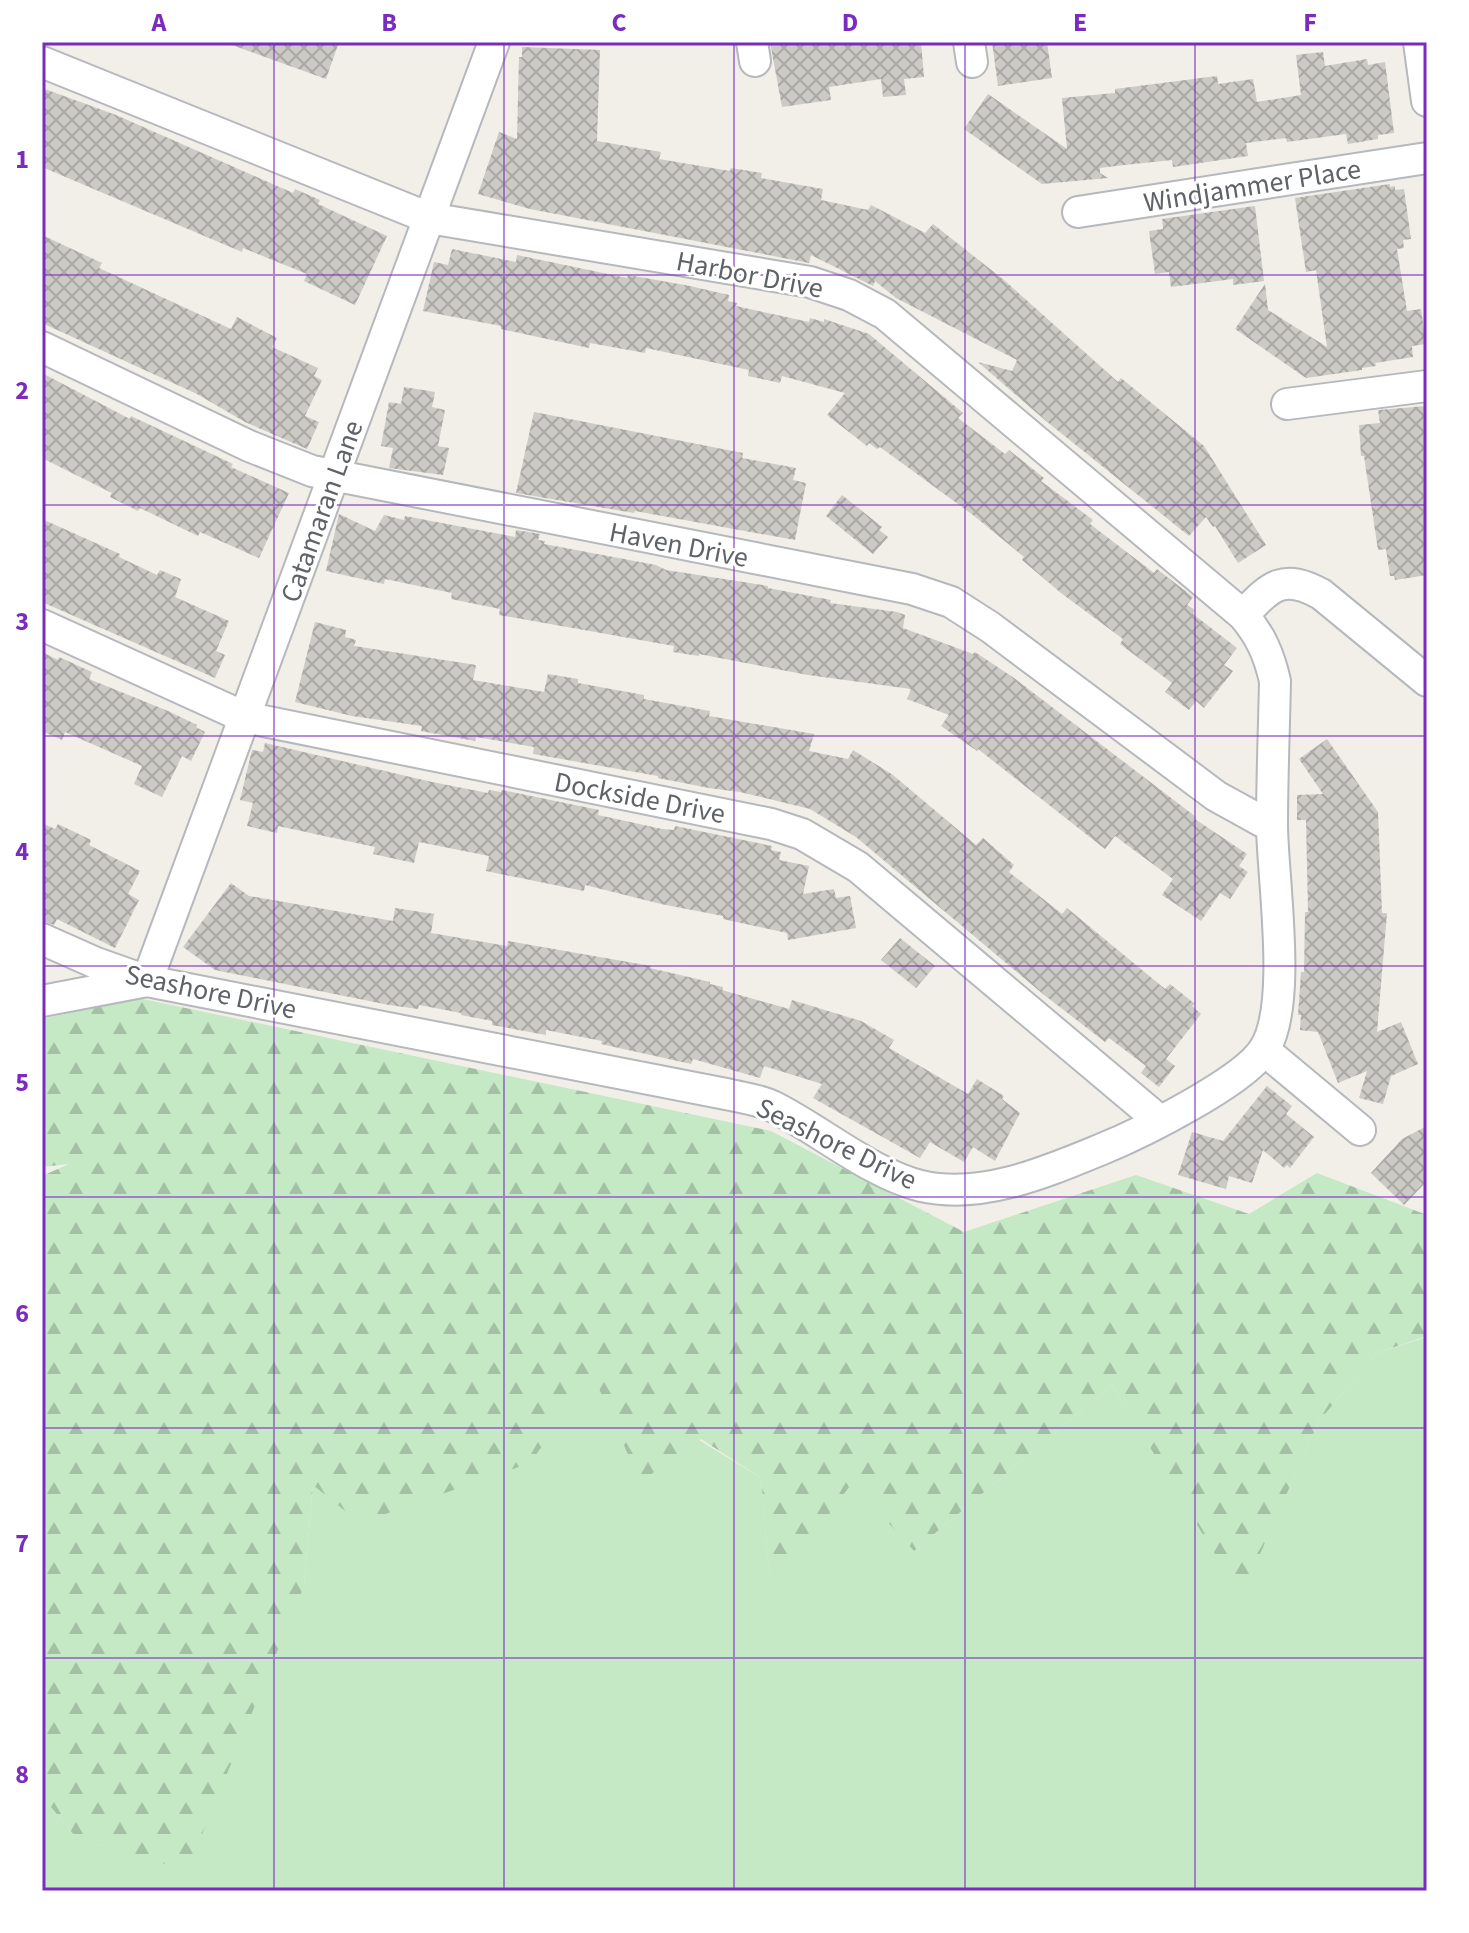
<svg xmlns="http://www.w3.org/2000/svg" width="1469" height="1933" viewBox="0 0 1469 1933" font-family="'Source Sans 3',sans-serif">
  <defs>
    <pattern id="forest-firs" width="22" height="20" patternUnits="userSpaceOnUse" patternTransform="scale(2)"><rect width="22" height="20" fill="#c5e8c5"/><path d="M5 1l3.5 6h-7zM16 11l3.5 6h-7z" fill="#a3c0a4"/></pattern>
    <pattern id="building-cross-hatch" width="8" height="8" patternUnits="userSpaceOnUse" patternTransform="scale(2)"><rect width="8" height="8" fill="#cccac5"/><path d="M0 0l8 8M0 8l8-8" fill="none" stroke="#a9a8a4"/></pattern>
  </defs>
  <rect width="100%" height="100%" fill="#f1efe8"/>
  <path fill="#c5e8c5" d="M1427,1337V1891H42V1796L74,1835L304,1586L313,1485L593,1375L761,1478L771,1591L852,1482L914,1551L1112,1385L1241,1596L1319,1421L1377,1353Z"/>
  <path fill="url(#forest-firs)" d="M138,998L771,1131L964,1232L1136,1175L1249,1214L1317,1173L1427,1215V1336L1377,1353L1319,1421L1241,1597L1112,1385L914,1551L852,1483L771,1593L761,1478L701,1439L640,1482L593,1375L530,1463L360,1523L313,1485L304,1586L187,1871L74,1835L42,1796V1176L69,1164L42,1167V1019Z"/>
  <path fill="url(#building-cross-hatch)" d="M232,42H339L326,79L232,45Z
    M770,42H921L924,77L904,79L906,95L883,97L881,79L829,87L831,100L782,107Z
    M992,42H1047L1052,78L998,86Z
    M522,47L600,50L597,141L661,152L659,159L730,171L731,168L762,173L761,178L823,189L821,200L868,210L871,205L925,233L933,224L1004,280L1118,382L1121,378L1204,446L1266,545L1238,563L1215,526L1213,527L1206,517L1189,536L1046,421L978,362L1012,371L1017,360L896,298L875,281L873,286L811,255L809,263L758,253L530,209L478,194L499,132L517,139L519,57H522Z
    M1323,52L1325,66L1367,59L1368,65L1385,62L1394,133L1378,135V139L1348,144L1346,134L1287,142L1286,138L1246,143L1248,156L1173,167L1172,160L1115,166L1100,168V173L1108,178L1042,184L964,129L988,94L1067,149L1062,98L1115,93V89L1217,76L1218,84L1253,79L1257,102L1301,95L1296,55Z
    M42,88L116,115L293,193L295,189L320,200L318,204L387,236L355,305L304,281L307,274L243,248L242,252L42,167Z
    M1390,184V187L1395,186V190L1404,189L1411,239L1403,240L1404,248L1397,249L1407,311L1421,309L1426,344L1412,346L1413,357L1375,363L1376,366L1362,368V370L1306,378L1235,329L1265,284L1268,310L1327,347L1316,270L1306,272L1295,198Z
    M1255,206L1264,281L1233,285V279L1171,287L1169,272L1155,274L1149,231L1163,229L1162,219Z
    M42,235L102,263L99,268L231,329L237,317L277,338L272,347L318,368L314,376L322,380L305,416L319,422L307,449L245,422L197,394L42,323Z
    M452,249L516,262L517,255L627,278L628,275L690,286L729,295L728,301L737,303L736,306L809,322L810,318L824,322V319L869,334L963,413L958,418L1005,454L1009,450L1044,478L1041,481L1093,520L1090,524L1154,573L1157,569L1193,597L1187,605L1195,610L1193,614L1237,648L1224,665L1233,671L1204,708L1196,701L1189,710L1165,692L1172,683L1120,644L1123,639L1061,593L1022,560L1024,557L973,515L880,447L877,449L869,443L867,446L827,415L845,393L782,376L780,383L748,376L749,370L646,348L645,353L590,343L589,348L501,329V326L423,311L434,262L448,265Z
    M42,373L130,419L131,416L233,464L231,467L289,493L259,558L200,532L198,536L140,508L138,511L110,497L112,493L42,458Z
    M404,387L435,392L432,407L445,410L438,446L449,448L443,475L389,468L393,448L381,446L389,402L401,404Z
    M1427,406V575L1395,580L1394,576H1390L1386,549L1378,550L1364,456H1361L1359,425L1380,423L1378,410Z
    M534,412L743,453L742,458L796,468L793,480L806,483L795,540L635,511L634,513L516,493Z
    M842,495L882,527L879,530L888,537L873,554L826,516Z
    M339,514L375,531L384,515L404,520L405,516L515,537L516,530L540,534L538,540L545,541L544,544L656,565L666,570L768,586V588L831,600L830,603L897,612L905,615L903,628L973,654L975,652L1014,678L1196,817L1195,819L1247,854L1239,866L1248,872L1230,899L1220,893L1201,921L1162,895L1173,879L1115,836L1105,849L978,749L977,751L941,726L949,715L907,699L911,689L808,675L699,654V656L673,652L674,646L499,615L500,609L451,599L452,593L385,579L384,584L326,571Z
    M42,519L120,554L119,557L157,575L160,570L181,579L175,597L229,621L216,651L225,655L215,678L42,602Z
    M315,622L346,630L345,637L356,640L354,646L476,665L473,680L544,692L548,674L578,679V683L644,695V699L710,711L709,716L814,734L809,751L848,759L853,750L893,775L976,845L983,838L1014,865L1009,872L1062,914L1067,908L1165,989L1170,984L1195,1004L1192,1006L1201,1014L1166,1059L1175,1066L1159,1087L1141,1073L1146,1066L1109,1038L1105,1042L1043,994L856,837L810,809L740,792L709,788L658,778V776L533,754L534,747L476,737L475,741L421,731L422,726L352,716L295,702Z
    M42,652L58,660L59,657L92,672L89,679L168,711L197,725L196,727L205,732L191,761L182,756L162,797L134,784L142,766L65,732L62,740L42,731Z
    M1327,739L1378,812L1382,913H1387L1377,1032L1401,1022L1418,1064L1391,1076L1383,1104L1359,1098L1367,1071L1338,1083L1318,1032L1300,1030L1301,1015H1298L1301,972H1304L1305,912H1308L1306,820H1297V795L1323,794L1299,759Z
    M265,743L432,782L488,793L489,790L501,792L502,790L599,810L598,815L662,829L674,830L675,826L772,846L771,850L781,852L779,860L809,866L803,894L834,889L836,898L850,896L856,928L788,940L787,933L723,919V916L661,904L585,885L584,891L486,871L489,856L419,842L414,863L373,854L375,847L278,826L277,833L247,826L253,803L240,800L252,750L263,752Z
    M42,823L55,829L58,824L91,840L89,845L140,871L128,894L139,900L115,948L57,919L54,925L42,921Z
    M231,883L249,896L393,921L395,908L434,914L431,933L507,946L508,941L651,966L650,968L710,982V984L723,987L722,990L789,1009L792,1000L861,1021L894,1040L889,1048L968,1094L977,1079L1004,1096L1002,1099L1020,1113L995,1161L973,1147L964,1162L930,1142L920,1158L813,1098L822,1084L764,1066L760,1078L693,1059L691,1064L601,1044L602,1041L546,1030V1035L492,1025V1021L461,1015V1013L419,1005L418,1009L389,1005L215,970L183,947Z
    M900,938L935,966L916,988L881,960Z
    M1267,1086L1292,1106L1286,1114L1314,1137L1290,1168L1287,1165L1284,1168L1263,1150L1252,1183L1229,1176L1226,1189L1178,1175L1192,1132L1223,1141Z
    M1427,1126V1181L1404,1205L1371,1173L1402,1139Z"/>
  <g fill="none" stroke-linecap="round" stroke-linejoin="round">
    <g stroke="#b5b8bc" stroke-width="34">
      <path id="minor" d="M752,42L755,61
        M969,42L972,62
        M1419,42L1427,101
        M42,62L429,218L810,282L849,295L885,314L1243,615C1271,586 1282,573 1321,594L1427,681
        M1078,212L1427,158
        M42,347L249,446L312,471L912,589L951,602L990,627L1216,796L1272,827
        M1287,404L1427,386
        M42,625L244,717L771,824L802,834L858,867L1160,1121
        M42,939L96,963L147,981L731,1095C744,1098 759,1100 772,1106C819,1129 871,1174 921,1186C982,1200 1046,1172 1102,1149C1139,1134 1246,1081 1265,1048C1292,1004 1273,882 1272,827C1272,778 1274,730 1275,681C1269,655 1261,636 1243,615
        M42,1001L147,981L494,42
        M1264,1050L1360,1130"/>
    </g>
    <use href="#minor" stroke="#fff" stroke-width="30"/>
  </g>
  <path fill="none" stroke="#7b2cbf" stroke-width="2" stroke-opacity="0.55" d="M274,42V1891M504,42V1891M734,42V1891M965,42V1891M1195,42V1891M42,275H1427M42,505H1427M42,736H1427M42,966H1427M42,1197H1427M42,1428H1427M42,1658H1427"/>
  <g text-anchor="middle" stroke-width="6" stroke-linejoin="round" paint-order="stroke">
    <g font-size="28" fill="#5f6368" stroke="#fff">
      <text transform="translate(1252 185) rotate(-9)" y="10">Windjammer Place</text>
      <text transform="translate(750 274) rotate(11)" y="10">Harbor Drive</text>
      <text transform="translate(321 511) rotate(-70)" y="10">Catamaran Lane</text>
      <text transform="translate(679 544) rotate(11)" y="10">Haven Drive</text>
      <text transform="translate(640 797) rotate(11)" y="10">Dockside Drive</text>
      <text transform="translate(211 991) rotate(12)" y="10">Seashore Drive</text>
      <text transform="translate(837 1143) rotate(26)" y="10">Seashore Drive</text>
    </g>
  </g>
  <rect width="1469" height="1933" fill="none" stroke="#ffffff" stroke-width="88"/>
  <rect x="44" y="44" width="1381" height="1845" fill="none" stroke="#7b2cbf" stroke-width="3"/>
  <g font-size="26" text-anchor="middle" font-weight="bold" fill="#7b2cbf">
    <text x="159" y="31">A</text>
    <text x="389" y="31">B</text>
    <text x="619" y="31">C</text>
    <text x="850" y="31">D</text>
    <text x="1080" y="31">E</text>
    <text x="1310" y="31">F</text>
    <text x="22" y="168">1</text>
    <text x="22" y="399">2</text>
    <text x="22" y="630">3</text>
    <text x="22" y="860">4</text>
    <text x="22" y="1091">5</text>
    <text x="22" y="1322">6</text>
    <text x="22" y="1552">7</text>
    <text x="22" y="1783">8</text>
  </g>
</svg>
